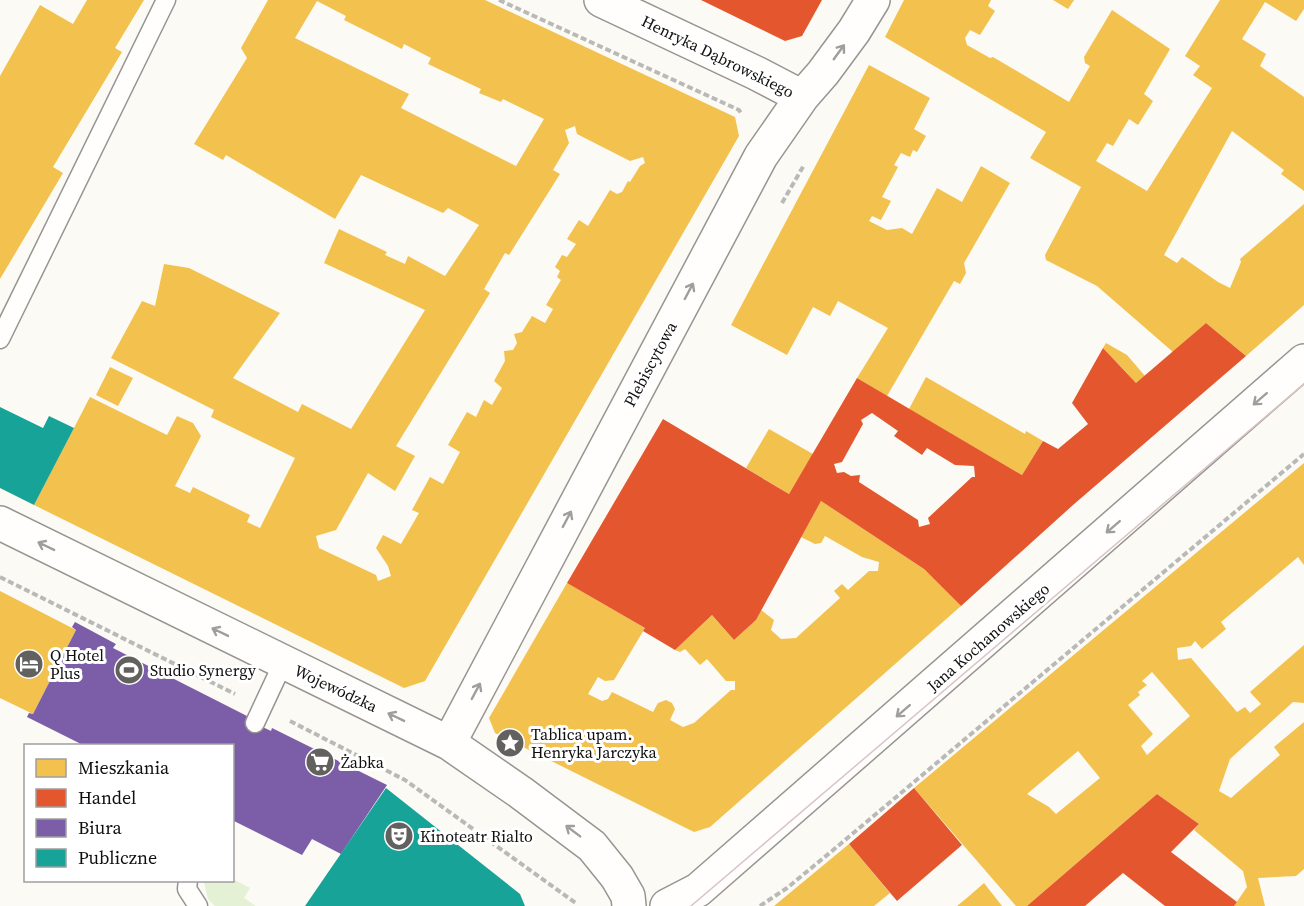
<svg xmlns="http://www.w3.org/2000/svg" width="1304" height="906" viewBox="0 0 1304 906" font-family="'Source Serif 4',serif">
  <rect width="100%" height="100%" fill="#fcfaf4"/>
  <path fill="#e4f1d4" d="M233,879L250,888L244,898L256,906H215L208,899L204,883L205,881Z"/>
  <path fill="#f2c14e" fill-rule="evenodd" d="M87,0H144L115,48L122,52L53,167L63,173L0,279V76L40,5L73,24Z
    M268,0H485L735,117L739,136L425,681L404,688L34,505L90,397L167,435L177,416L193,423L201,436L175,486L190,493L193,487L250,515L247,522L260,528L295,458L211,417L214,410L111,358L142,301L155,306L164,264L189,268L280,313L233,378L298,412L302,404L351,429L425,310L324,263L339,229L387,252L385,255L405,264L408,256L445,276L479,225L448,208L443,213L361,175L335,219L226,155L223,160L194,144L247,58L241,48ZM317,1L346,16L344,20L402,49L404,44L431,58L428,64L481,89L479,93L501,102L503,99L544,119L516,166L401,108L409,94L295,38ZM575,126L577,134L630,161L643,157L645,163L640,166L630,182L628,181L622,192L617,194L610,190L588,226L579,220L567,239L576,244L567,257L562,255L555,267L560,271L557,277L561,280L546,305L553,309L545,323L532,316L522,332L514,334L517,343L513,350L504,351L505,361L494,381L502,388L492,405L484,400L476,417L467,412L448,445L460,452L443,484L430,477L412,510L419,513L401,544L383,535L376,548L388,566L391,576L378,581L376,575L319,548L316,536L336,530L368,473L395,491L415,456L396,446L490,293L484,289L505,253L509,255L560,174L553,170L569,143L565,130Z
    M904,0H991L988,6L995,11L980,35L970,30L965,38L967,45L990,58L993,57L1069,102L1090,66L1085,63L1084,57L1112,10L1170,49L1144,94L1153,101L1138,125L1129,119L1113,146L1107,143L1096,161L1147,191L1212,88L1193,75L1200,66L1185,56L1220,0H1304V9L1296,21L1265,2L1242,39L1266,54L1260,66L1304,97V191L1281,174L1284,170L1232,131L1164,255L1177,263L1182,257L1218,282L1230,288L1241,262L1240,259L1304,204V305L1246,356L1206,323L1173,352L1097,286L1046,260L1045,255L1081,187L1030,158L1046,132L885,37Z
    M1053,0H1074L1068,9Z
    M869,65L930,98L914,129L926,136L917,152L913,150L910,157L901,153L894,165L898,167L882,197L891,201L881,220L872,216L869,221L887,230L902,228L912,234L937,188L962,202L981,166L1010,183L964,263L966,273L960,284L954,281L887,396L857,378L888,328L838,301L830,316L813,307L787,355L731,325Z
    M1106,343L1127,355L1145,376L1136,383L1103,348Z
    M110,367L133,378L118,406L96,395Z
    M926,377L1025,434L1026,431L1043,441L1022,475L909,409Z
    M769,429L813,454L789,494L746,468Z
    M1304,463V565L1298,557L1221,622L1226,629L1202,649L1195,641L1191,646L1177,648L1178,660L1191,658L1237,712L1245,707L1250,713L1261,704L1250,692L1304,645V703L1293,702L1230,759L1219,791L1231,798L1280,755L1274,747L1304,722V869L1296,876L1258,878L1265,906H1234L1247,887L1243,871L1194,830L1199,824L1157,794L1027,906H1016L914,788ZM1152,672L1190,716L1147,755L1141,746L1153,734L1128,705L1140,695L1138,692L1147,685L1142,681ZM1078,751L1100,778L1056,814L1049,807L1027,794Z
    M821,501L924,569L961,606L710,827L694,832L495,733L489,718L567,583L645,628L614,680L605,681L598,677L588,694L602,701L608,699L612,692L653,712L658,703L666,700L672,703L675,709L670,720L683,727L694,723L731,690H735V681H726L707,659L700,665L685,649L680,652L675,650L712,615L734,640L756,620L761,610L774,620L771,630L781,639L796,638L840,598L834,591L842,584L848,590L869,571H878L879,562L862,557L825,536L821,543L815,544L801,537Z
    M0,591L76,630L33,714L0,698Z
    M849,844L890,893L874,906H774Z
    M984,883L1002,906H957L968,897Z"/>
  <path fill="#e4572e" fill-rule="evenodd" d="M701,0H822L802,36L785,41Z
    M1206,323L1246,356L1073,505L961,606L924,569L821,501L756,620L734,640L712,615L675,650L643,631L645,628L567,583L663,419L789,494L857,378L1022,475L1043,441L1058,449L1088,424L1072,403L1103,348L1136,383ZM872,413L898,431L894,436L922,455L927,448L955,465L974,466L975,477H972L928,518L930,524L919,527L918,520L859,482L860,475L851,476L844,472L837,473L834,464L842,462L863,424L861,420Z
    M914,788L962,845L897,901L849,844Z
    M1157,794L1199,824L1171,852L1237,902L1234,906H1165L1123,873L1085,906H1027Z"/>
  <path fill="#7b5ea7" d="M75,622L116,644L113,648L247,716L246,719L250,721L271,731L272,728L387,785L341,854L312,839L302,855L232,820V746H85L27,717L29,713L33,714L76,630L72,627Z"/>
  <path fill="#17a398" d="M0,407L43,428L49,416L74,428L34,505L0,488Z
    M386,788L520,894L525,906H305Z"/>
  <g fill="none" stroke-linecap="round" stroke-linejoin="round">
    <g stroke="#969592" stroke-width="21">
      <path id="service" d="M0,339L166,0
        M255,723L283,663
        M188,880L187,889L198,906"/>
    </g>
    <g stroke="#969592" stroke-width="36">
      <path id="minor" d="M601,0L756,73L802,97
        M0,523L449,743L520,792L592,846L617,877L628,896L629,906
        M449,743L761,156L802,97L823,73L854,31L873,0"/>
    </g>
    <g stroke="#969592" stroke-width="36">
      <path id="tertiary" d="M667,906L698,890L1304,361"/>
    </g>
    <path stroke="#b9b9b8" stroke-width="4" stroke-dasharray="6 3" stroke-linecap="butt" d="M499,0L739,110L742,115
      M782,203L804,165
      M0,577L235,694
      M290,721L405,780L577,904
      M760,906L787,888L832,851L1304,454"/>
    <use href="#service" stroke="#fffefd" stroke-width="18"/>
    <use href="#minor" stroke="#fffefd" stroke-width="33"/>
    <use href="#tertiary" stroke="#fffefd" stroke-width="33"/>
    <path stroke="#d8c5c5" stroke-width="1.5" d="M691,906L1304,384"/>
  </g>
  <defs><path id="oneway-shaft" d="M-6 0H5M1.5-3L5.5 0L1.5 3" fill="none" stroke-width="1.6" stroke-linecap="round" stroke-linejoin="round" transform="scale(1.5)"/></defs>
  <g stroke="#9f9e9e">
    <use href="#oneway-shaft" transform="translate(839 52) rotate(-54)"/>
    <use href="#oneway-shaft" transform="translate(689 291) rotate(-62)"/>
    <use href="#oneway-shaft" transform="translate(1260 399) rotate(139)"/>
    <use href="#oneway-shaft" transform="translate(567 519) rotate(-62)"/>
    <use href="#oneway-shaft" transform="translate(1113 527) rotate(139)"/>
    <use href="#oneway-shaft" transform="translate(46 546) rotate(-154)"/>
    <use href="#oneway-shaft" transform="translate(220 632) rotate(-154)"/>
    <use href="#oneway-shaft" transform="translate(476 691) rotate(-62)"/>
    <use href="#oneway-shaft" transform="translate(903 711) rotate(139)"/>
    <use href="#oneway-shaft" transform="translate(396 717) rotate(-154)"/>
    <use href="#oneway-shaft" transform="translate(573 831) rotate(-143)"/>
  </g>
  <defs>
    <g id="hotel-disc" transform="scale(1.5)"><circle r="9.5" fill="#62615f" stroke="#fff"/><path d="M-6-4.5h1.5V1H6V5H4.5V3h-9V5H-6ZM-4 0a1.8 1.8 0 1 1 3.6 0ZM.5 0V-2.5h3Q6-2.5 6 0Z" fill="#fff"/></g>
    <g id="stadium-disc" transform="scale(1.5)"><circle r="9.5" fill="#62615f" stroke="#fff"/><path d="M0-5a6.5 5 0 1 0 0 10a6.5 5 0 1 0 0-10ZM-3.5-1.8h7v3.6h-7Z" fill="#fff"/></g>
    <g id="sight-disc" transform="scale(1.5)"><circle r="9.5" fill="#62615f" stroke="#fff"/><path d="M0-6L1.8-2.2L6-1.7L2.9 1.2L3.7 5.4L0 3.3L-3.7 5.4L-2.9 1.2L-6-1.7L-1.8-2.2Z" fill="#fff"/></g>
    <g id="supermarket-disc" transform="scale(1.5)"><circle r="9.5" fill="#62615f" stroke="#fff"/><path d="M-6-5.5h2.5l.6 2H6L4.5 2H-2.5L-4.4-4H-6ZM-1.5 3.2a1.3 1.3 0 1 0 .1 0ZM3 3.2a1.3 1.3 0 1 0 .1 0Z" fill="#fff"/></g>
    <g id="theatre-disc" transform="scale(1.5)"><circle r="9.5" fill="#62615f" stroke="#fff"/><path d="M-5-5.5Q0-4 5-5.5V0Q5 5 0 6Q-5 5-5 0ZM-3.3-2.5H-1v1.5H-3.3ZM1-2.5H3.3v1.5H1ZM-2.8 1Q0 5.5 2.8 1Z" fill="#fff"/></g>
  </defs>
  <g fill-rule="evenodd">
    <use href="#hotel-disc" x="29" y="664"/>
    <use href="#stadium-disc" x="129" y="670"/>
    <use href="#sight-disc" x="510" y="743"/>
    <use href="#supermarket-disc" x="320" y="762"/>
    <use href="#theatre-disc" x="399" y="836"/>
  </g>
  <g text-anchor="middle" stroke-width="6" stroke-linejoin="round" paint-order="stroke">
    <g font-size="16" fill="#0f0f0f" stroke="#fff">
      <text transform="translate(718 56) rotate(26)" y="6">Henryka Dąbrowskiego</text>
      <text transform="translate(650 364) rotate(-62)" y="6">Plebiscytowa</text>
      <text transform="translate(988 637) rotate(-41)" y="6">Jana Kochanowskiego</text>
      <text transform="translate(336 688) rotate(25)" y="6">Wojewódzka</text>
    </g>
    <g font-size="16" fill="#0f0f0f" stroke="#fff" text-anchor="start">
      <text x="50" y="661">Q Hotel<tspan x="50" dy="18">Plus</tspan></text>
      <text x="150" y="676">Studio Synergy</text>
      <text x="531" y="740">Tablica upam.<tspan x="531" dy="18">Henryka Jarczyka</tspan></text>
      <text x="341" y="768">Żabka</text>
      <text x="420" y="842">Kinoteatr Rialto</text>
    </g>
  </g>
  <rect x="24" y="744" width="210" height="138" fill="#ffffff" stroke="#9f9f9f" stroke-width="1.5"/>
  <rect x="36" y="759" width="30" height="18" fill="#f2c14e" stroke="#9f9f9f" stroke-width="1.5"/>
  <text x="78" y="774" font-size="18" fill="#0f0f0f">Mieszkania</text>
  <rect x="36" y="789" width="30" height="18" fill="#e4572e" stroke="#9f9f9f" stroke-width="1.5"/>
  <text x="78" y="804" font-size="18" fill="#0f0f0f">Handel</text>
  <rect x="36" y="819" width="30" height="18" fill="#7b5ea7" stroke="#9f9f9f" stroke-width="1.5"/>
  <text x="78" y="834" font-size="18" fill="#0f0f0f">Biura</text>
  <rect x="36" y="849" width="30" height="18" fill="#17a398" stroke="#9f9f9f" stroke-width="1.5"/>
  <text x="78" y="864" font-size="18" fill="#0f0f0f">Publiczne</text>
</svg>
